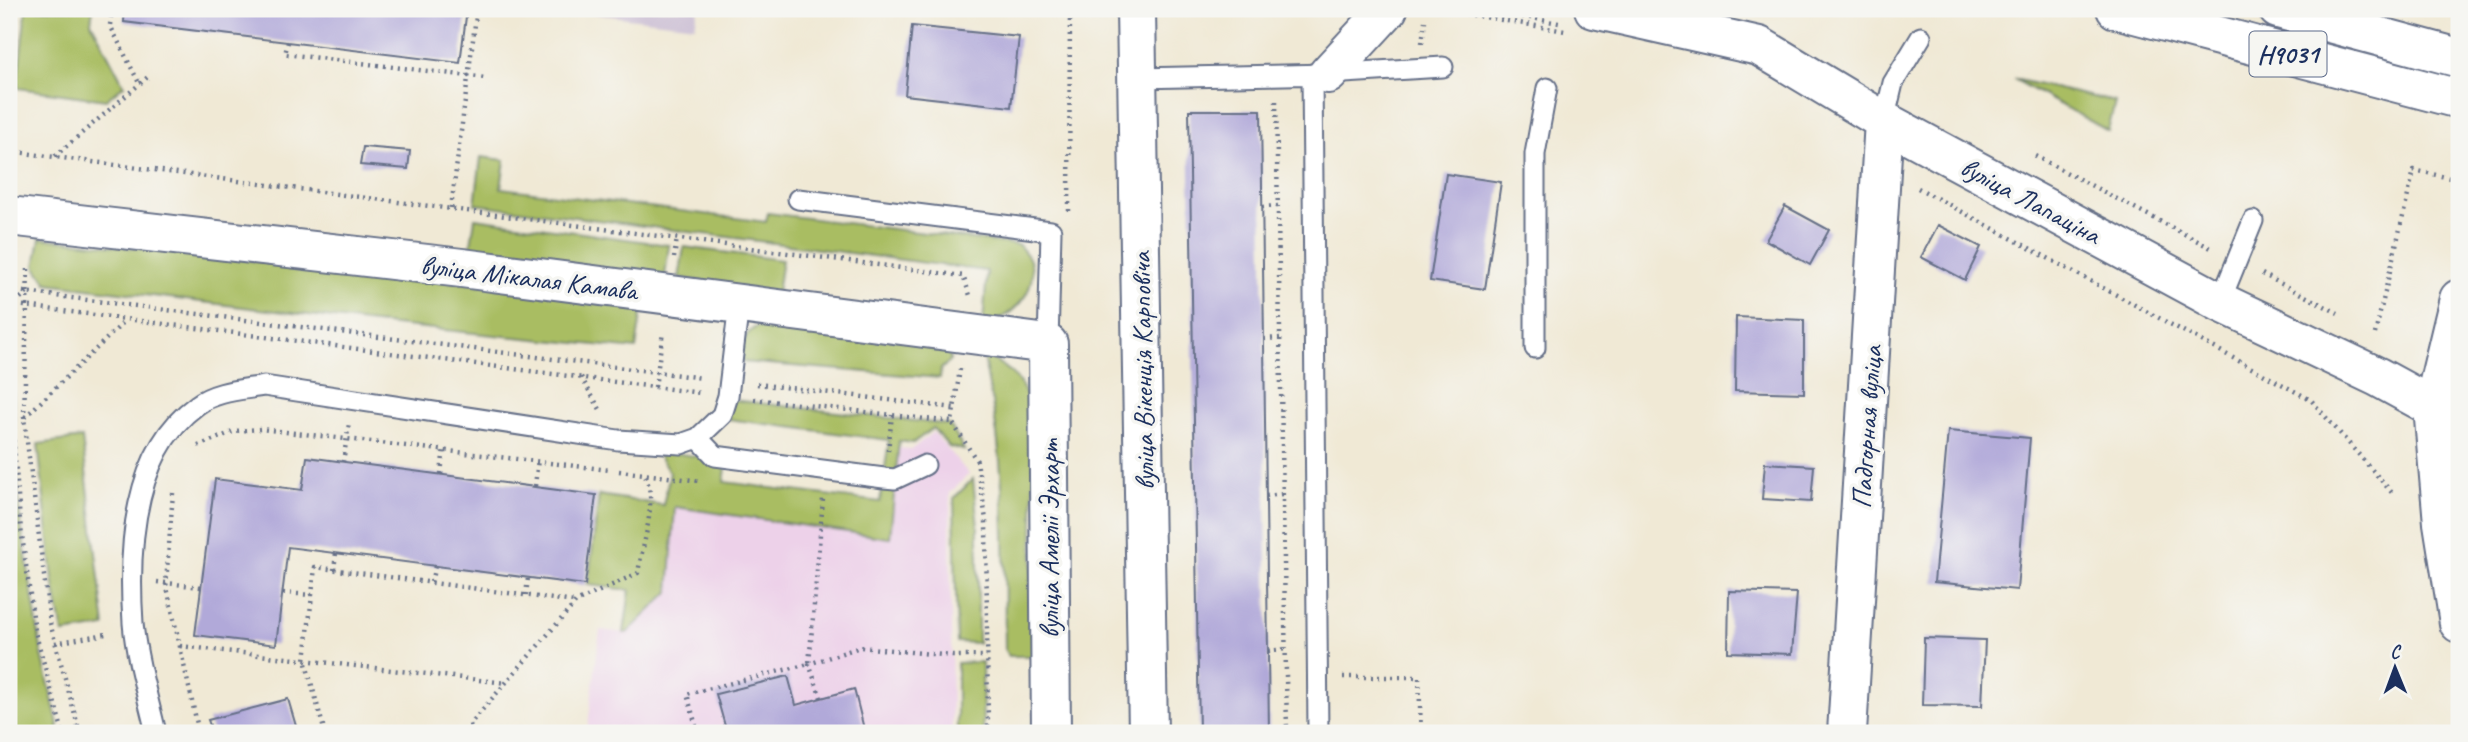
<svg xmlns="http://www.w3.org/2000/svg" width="2468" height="742" viewBox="0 0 2468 742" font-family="Caveat,sans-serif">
  <rect width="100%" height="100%" fill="#f6f6f2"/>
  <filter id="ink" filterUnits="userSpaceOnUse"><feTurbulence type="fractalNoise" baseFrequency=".0143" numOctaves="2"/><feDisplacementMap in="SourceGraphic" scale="14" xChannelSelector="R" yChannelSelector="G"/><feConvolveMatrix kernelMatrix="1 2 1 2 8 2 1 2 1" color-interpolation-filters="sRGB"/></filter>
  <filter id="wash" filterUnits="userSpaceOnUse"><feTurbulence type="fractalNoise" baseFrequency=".00686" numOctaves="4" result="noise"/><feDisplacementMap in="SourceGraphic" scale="28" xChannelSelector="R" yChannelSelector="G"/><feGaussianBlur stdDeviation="1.57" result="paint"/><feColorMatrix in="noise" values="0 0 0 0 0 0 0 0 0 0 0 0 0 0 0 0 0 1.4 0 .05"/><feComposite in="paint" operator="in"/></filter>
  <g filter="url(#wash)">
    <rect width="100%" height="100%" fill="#f0e9d5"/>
    <path fill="#edd1e9" d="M933,432L969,474L950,493L952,733H587L600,630L627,633L669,592L674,507L890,537L898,448L912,449Z"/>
    <path fill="#ccbfd4" d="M578,9H698L695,26L577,12Z"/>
    <path fill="#a9bd62" stroke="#627660" stroke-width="2" d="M26,9H93L91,22L124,85L106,100L17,88Z
      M2014,79L2115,102L2108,131Z
      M481,157L505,160L501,188L766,222L768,213L1019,245C1023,251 1030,256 1031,264C1037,295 1010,319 983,324L987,271L475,204Z
      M475,218L669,245L665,277L470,251Z
      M40,238L643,302L636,349L374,323L47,283L35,266Z
      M684,247L782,260L777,293L679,278Z
      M763,324L950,345V361L941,369L940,378L742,362C742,342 743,331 763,324Z
      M9,334L19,512L42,655L60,733H18L9,705Z
      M984,356C1015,368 1026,386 1034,419L1032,656H1009L1005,651C1004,573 1007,491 994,414C991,394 986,375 984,356Z
      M733,400L950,425L964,450L949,447L933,428L913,443L899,441L890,538L675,507L669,592L627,633H624L630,590L588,585L599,495L663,505L670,473L655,450L727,461L724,482L880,502L889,440L727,419Z
      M82,438L105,627L63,633L53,580L38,444Z
      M973,479L978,527V643L957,642L954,498Z
      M982,662L983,733H957V663Z"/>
    <g id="blocks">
      <path fill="#b1a9d9" d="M125,9H467L460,63L124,22Z
        M912,26L1019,37L1011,107L905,95Z
        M1189,110H1261L1269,733H1199Z
        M363,147L410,151L408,169L360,165Z
        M1446,174L1501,182L1485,289L1430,281Z
        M1785,206L1829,230L1810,265L1766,240Z
        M1938,225L1981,247L1965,280L1921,257Z
        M1736,317L1804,320V393L1735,391Z
        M1948,431L2030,438L2017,590L1934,582Z
        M307,457L596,495L585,585L288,547L276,645L195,635L215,479L302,490Z
        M1765,463L1814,466L1811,502L1762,499Z
        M1729,591L1797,593L1792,654L1728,652Z
        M1924,638L1985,640L1982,706L1922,705Z
        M788,676L796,705L854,689L865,733H727L716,694Z
        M288,699L298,733H213L208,720Z"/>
    </g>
  </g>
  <g filter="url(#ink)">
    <use href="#blocks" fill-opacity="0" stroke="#667088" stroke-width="2"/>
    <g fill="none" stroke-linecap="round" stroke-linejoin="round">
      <g stroke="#667088" stroke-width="23">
        <path id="lane" d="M1312,74L1318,733
          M1137,78L1328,74L1443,67
          M1884,121L1893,83L1921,37
          M798,199L1051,231L1048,344
          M2220,302L2253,221
          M1535,348V154L1547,88
          M698,438L715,456L884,478L895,479L925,465
          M156,733C148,697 136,659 133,623C128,550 132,452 197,405C215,391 242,390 264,386L618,440L681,444L698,438L722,415L728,396L739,304"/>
      </g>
      <g stroke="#667088" stroke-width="42">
        <path id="street" d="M1136,9L1148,733
          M1594,9L1759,46L1884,121L2220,302L2378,377L2433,407L2443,523L2459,623
          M1328,74L1388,9
          M9,216L462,268L1048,344L1051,733
          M1847,733L1884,121"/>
      </g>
      <g stroke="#667088" stroke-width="42">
        <path id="secondary" d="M2459,299L2433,407L2459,420"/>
      </g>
      <g stroke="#667088" stroke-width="42">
        <path id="primary" d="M2116,9L2459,99
          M2278,9L2459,58"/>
      </g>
      <path stroke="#667088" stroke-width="4.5" stroke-dasharray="2 5" stroke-linecap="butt" d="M112,9L110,25L140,85
        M1438,9L1565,31
        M1481,9L1559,23
        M288,42L285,54L486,78
        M1422,43L1425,21
        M9,67L16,9
        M1276,101L1287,732
        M9,151L963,276L971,298
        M55,156L149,76
        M2035,156L2213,249
        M1918,188L2311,400L2394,495
        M1262,207L1278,206
        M451,208L477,9
        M1069,211L1070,9
        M674,258L677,238
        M2262,274L2338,313
        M9,290L703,378
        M27,292L13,305L12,419L20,521L35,631L63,733
        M9,304L701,393
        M2375,334L2414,170L2459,180
        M1264,339L1280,338
        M960,369L952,422L977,461L986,520L988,733
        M581,377L601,411
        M757,384L954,408
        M655,387L663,332
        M754,399L952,422
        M24,418L28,269
        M198,446L235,431L261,429L610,470
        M888,451L892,415
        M343,462L349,424
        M619,471L700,481
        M441,474L444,447
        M535,486L538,459
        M173,493L166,583L199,733
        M1266,496L1283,494
        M334,570L336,553
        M157,582L201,587
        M431,582L435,566
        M283,593L312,595
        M526,595L528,578
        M55,643L106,634
        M180,646L506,683
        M1268,651L1286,649
        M1343,677H1419L1421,733
        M821,698L809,664L860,647L952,656H987
        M80,733L50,623L24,418L125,321
        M325,733L305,660L315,567L575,602
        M472,733L470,724L576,602L638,573C642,545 660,497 643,473
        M698,733L687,694L809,664L823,499"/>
      <use href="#lane" stroke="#fff" stroke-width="19"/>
      <use href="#street" stroke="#fff" stroke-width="38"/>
      <use href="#secondary" stroke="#fff" stroke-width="38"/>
      <use href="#primary" stroke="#fff" stroke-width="38"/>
    </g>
  </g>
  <g text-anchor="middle" stroke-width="7" stroke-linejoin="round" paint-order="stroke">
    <rect fill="#f6f6f2" stroke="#5d6b8a" stroke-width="2" x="2249.5" y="31.5" width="77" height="45" rx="5"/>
    <g font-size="26" font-weight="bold" fill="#1b2f5e">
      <text x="2288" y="63">Н9031</text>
    </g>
    <g font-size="28" fill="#1b2f5e" stroke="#f6f6f2">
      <text transform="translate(2031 200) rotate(28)" y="10">вуліца Лапаціна</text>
      <text transform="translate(529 277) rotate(7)" y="10">вуліца Мікалая Камава</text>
      <text transform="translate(1142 371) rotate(-91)" y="10">вуліца Вікенція Карповіча</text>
      <text transform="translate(1866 427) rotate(-86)" y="10">Падгорная вуліца</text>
      <text transform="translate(1049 539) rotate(-90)" y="10">вуліца Амеліі Эрхарт</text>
    </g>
  </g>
  <rect width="2468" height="742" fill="none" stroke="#f6f6f2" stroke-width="35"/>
  <g transform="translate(2395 668) rotate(359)" stroke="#f6f6f2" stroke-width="5" paint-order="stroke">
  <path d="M0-5L12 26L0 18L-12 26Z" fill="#1b2f5e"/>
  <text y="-10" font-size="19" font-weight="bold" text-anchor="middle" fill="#1b2f5e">С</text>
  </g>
</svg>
